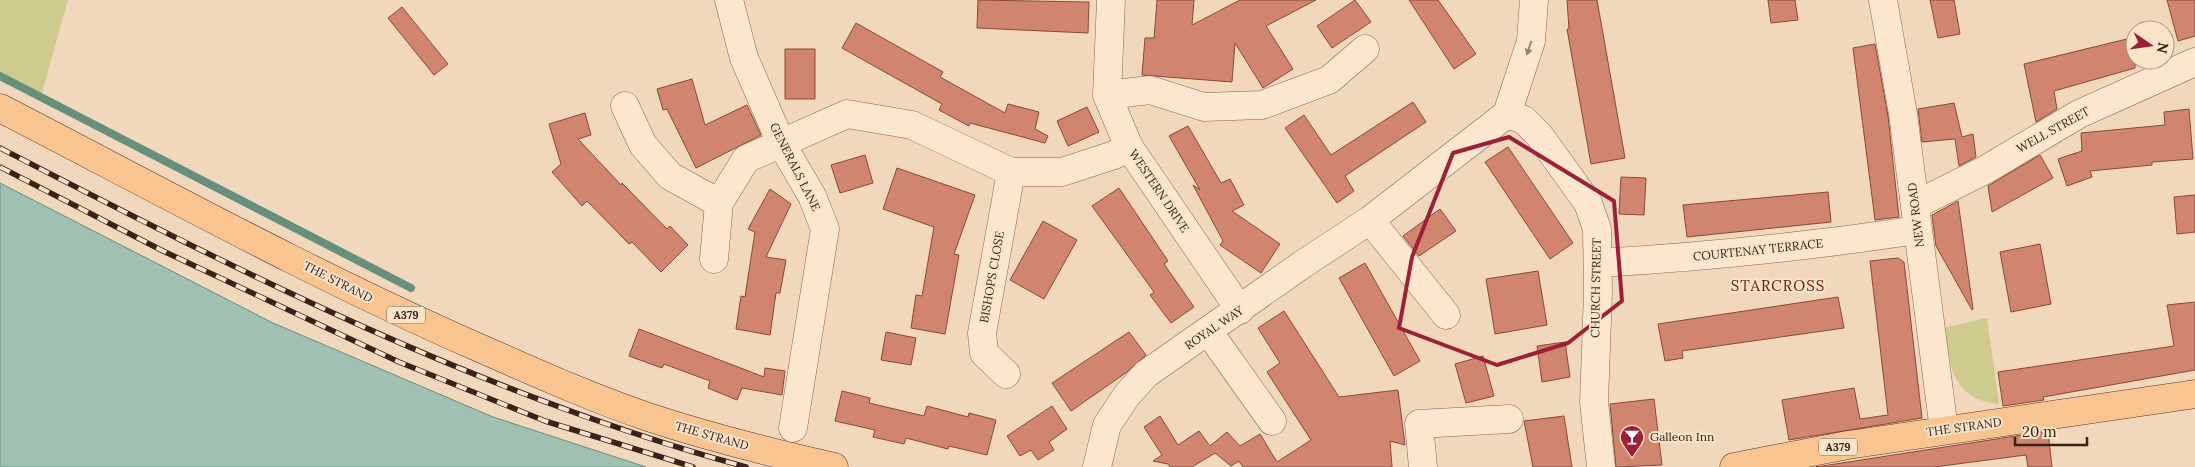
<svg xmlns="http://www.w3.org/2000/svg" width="2195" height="467" viewBox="0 0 2195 467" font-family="Lora,serif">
  <rect width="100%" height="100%" fill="#f1d7bb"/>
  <path fill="#cfcb8f" d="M0,0H68L40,100L0,81Z
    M1987,318L1999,404C1952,399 1951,368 1944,328Z"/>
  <path fill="#a0c1b1" stroke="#678f7e" d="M0,183L273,323L493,417L646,467H0Z"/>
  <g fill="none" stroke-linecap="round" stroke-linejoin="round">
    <path stroke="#678f7e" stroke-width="8" d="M0,76L411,288"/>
  </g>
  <path fill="#d2856e" stroke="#8a4938" d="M978,0L1089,2L1088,33L977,28Z
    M1157,0H1194L1192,25L1240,0H1316L1266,26L1293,69L1263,88L1235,43L1232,82L1142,75L1145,38H1154Z
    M1355,0L1371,22L1332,48L1317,26Z
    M1409,0H1438L1476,54L1454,69Z
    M1567,0H1597L1625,158L1591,164L1567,29H1569Z
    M1768,0H1795L1798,20L1771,23Z
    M1930,0H1954L1960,34L1938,38Z
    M2167,0H2195V36L2178,41Z
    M402,7L448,64L434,75L388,18Z
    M856,23L943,72L940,77L1005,113L1008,104L1039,112L1035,129L1048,136L1045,143L970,123L969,126L939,110L942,104L842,48Z
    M2135,37V68L2054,91L2057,109L2036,122L2024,64Z
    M1875,44L1888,116L1899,217L1875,220L1853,48Z
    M785,49H815V99H785Z
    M692,79L705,125L747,105L761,135L696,168L667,109L663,110L657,89Z
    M1413,102L1426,122L1345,176L1354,191L1337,203L1285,128L1304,115L1331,155Z
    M1954,103L1962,137L1973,134L1976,157L1959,166L1955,139L1922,142L1918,109Z
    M1087,107L1099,132L1068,146L1057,121Z
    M2189,109L2193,159L2152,162V165L2090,171L2092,177L2067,186L2058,159L2082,151L2081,133L2165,125L2164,112Z
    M585,113L591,135L578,139L621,185L622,183L667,229L670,226L688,245L661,272L632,242L629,244L587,201L582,206L552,172L561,164L549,124Z
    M1188,126L1221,183L1230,179L1244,205L1232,211L1280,244L1261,273L1220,245L1223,241L1193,185L1200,190L1169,136Z
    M1508,147L1573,243L1550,259L1485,162Z
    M865,155L873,183L840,193L831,165Z
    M2040,155L2053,178L1992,212L1988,186Z
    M897,168L975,195L954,254L959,255L945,334L911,328L916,295L922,296L934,227L883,209Z
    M1621,177L1646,178L1644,215L1619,214Z
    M1119,188L1168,261L1164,264L1194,307L1171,323L1150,295L1154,292L1092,206Z
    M770,189L791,204L766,257L786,260L780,293H776L770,335L736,329L741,296L745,297L755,232L748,229Z
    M1828,192L1831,222L1687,237L1683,205Z
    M2195,195V232L2177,234L2174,197Z
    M1958,201L1973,309L1972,310L1936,246L1932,215Z
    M1440,209L1456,231L1419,256L1403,236Z
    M1043,221L1077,240L1044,299L1010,280Z
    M2040,244L2051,304L2011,312L2000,252Z
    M1898,258L1904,262L1922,418L1789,440L1782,400L1854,388L1860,419L1888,415L1870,261Z
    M1365,263L1420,361L1394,376L1339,278Z
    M1538,271L1547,325L1495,334L1486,279Z
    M1838,297L1844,328L1682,351L1683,358L1665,361L1658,324Z
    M2195,302V370L2043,397L2044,400L2003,406L1998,372L2174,346L2167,305Z
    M1284,311L1339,397L1398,390L1405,445L1390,441L1392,467H1243L1239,461L1231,466L1215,453L1192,467H1170L1168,464L1153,461L1162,455L1144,427L1160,416L1178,445L1199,431L1210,446L1227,432L1240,446L1260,434L1277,462L1311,440L1267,372L1280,363L1258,328Z
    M639,329L764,377L765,368L785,371L782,395L742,388L737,400L708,388L710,381L664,364L662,368L629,356Z
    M886,332L916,338L911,365L881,360Z
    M1129,332L1146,355L1127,372L1071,411L1052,383Z
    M1565,342L1570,377L1542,382L1537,346Z
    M1483,356L1494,396L1466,403L1455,364Z
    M842,391L870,398L869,403L924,416L927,406L968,417L969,413L996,420L987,455L949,446L948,449L906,438L904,444L873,437L875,430L835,421Z
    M1654,399L1662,465L1616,467L1610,404Z
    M1052,406L1067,429L1049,442L1054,450L1038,460L1031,450L1020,456L1007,436Z
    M1564,416L1572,467H1533L1524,421Z
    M2048,431L2052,467H2028L2026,455L1934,467H1816Z"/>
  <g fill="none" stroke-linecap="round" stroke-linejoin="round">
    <g stroke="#896654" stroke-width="29">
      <path id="minor" d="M729,0L744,58L781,143L812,196L825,229L793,428
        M1111,0L1107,95L1129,147L1240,310
        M1883,0L1903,114L1944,430
        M1107,95L1150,90L1204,107L1262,105L1329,80L1365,49
        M625,106L643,145L670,176L719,203L746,159L847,114L912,125L1011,172H1062L1114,155L1129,147
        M1507,114L1524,120L1539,135L1588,203L1597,229L1598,292L1594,402L1601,467
        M1507,114L1531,41L1534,0
        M1915,205L1985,170L2079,114L2195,62
        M1370,220L1446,315
        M714,259L719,203
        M1598,263C1705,257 1811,246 1918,230
        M1208,331L1272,421
        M1006,374L984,353L982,333L1011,172
        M1097,467L1107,425L1127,395L1146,374L1303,264L1370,220L1507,114
        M1423,467L1419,424L1509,419"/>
    </g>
    <g stroke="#563629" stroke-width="29">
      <path id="major" d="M0,108C157,189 313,275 475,346C532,371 589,397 648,417C709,437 772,453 834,467
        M1734,467L1848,445L2195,394"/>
    </g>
    <use href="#minor" stroke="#fbe6cf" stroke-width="28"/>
    <use href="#major" stroke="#f8c48f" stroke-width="28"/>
    <g stroke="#37231a" stroke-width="5.5">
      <path id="rail" d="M0,148C240,272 484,396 746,467
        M0,167L163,251L399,362L545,421L693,467"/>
    </g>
    <use href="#rail" stroke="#f8e3cb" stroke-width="4" stroke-dasharray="11" stroke-linecap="butt"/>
  </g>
  <defs><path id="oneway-solid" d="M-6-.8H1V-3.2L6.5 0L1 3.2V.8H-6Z" transform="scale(1.25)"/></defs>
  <use fill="#998474" href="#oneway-solid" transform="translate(1529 48) rotate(108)"/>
  <path fill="none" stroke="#9c2038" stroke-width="4" stroke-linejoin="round" d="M1509,137L1614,201L1622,301L1568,343L1497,365L1399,328L1412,257L1453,153Z"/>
  <defs>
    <g id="bar-pin" transform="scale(1.25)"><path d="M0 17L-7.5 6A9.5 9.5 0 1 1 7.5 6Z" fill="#9c2038" stroke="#f8e3cb"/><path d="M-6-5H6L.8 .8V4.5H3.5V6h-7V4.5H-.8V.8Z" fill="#fff"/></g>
  </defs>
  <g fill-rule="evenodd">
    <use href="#bar-pin" x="1632" y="437"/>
  </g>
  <g text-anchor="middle" stroke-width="4" stroke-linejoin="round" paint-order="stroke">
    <g fill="#f8e3cb" stroke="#715d4f" stroke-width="1">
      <rect x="387" y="306.5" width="38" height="17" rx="4"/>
      <rect x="1819" y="438.5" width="38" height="17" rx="4"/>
    </g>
    <g font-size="11" font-weight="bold" fill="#37231a">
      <text x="406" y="319">A379</text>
      <text x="1838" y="451">A379</text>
    </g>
    <g font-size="12" fill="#37231a" stroke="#f8e3cb">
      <text transform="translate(2053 130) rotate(-29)" y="4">WELL STREET</text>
      <text transform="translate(795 167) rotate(63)" y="4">GENERALS LANE</text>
      <text transform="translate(1159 191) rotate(56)" y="4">WESTERN DRIVE</text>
      <text transform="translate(1916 215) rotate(-97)" y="4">NEW ROAD</text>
      <text transform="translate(1758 250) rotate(-6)" y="4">COURTENAY TERRACE</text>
      <text transform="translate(992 277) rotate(-80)" y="4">BISHOPS CLOSE</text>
      <text transform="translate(338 282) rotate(27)" y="4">THE STRAND</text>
      <text transform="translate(1596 288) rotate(-89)" y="4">CHURCH STREET</text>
      <text transform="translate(1214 328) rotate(-34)" y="4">ROYAL WAY</text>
      <text transform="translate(1964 427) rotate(-8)" y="4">THE STRAND</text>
      <text transform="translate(712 436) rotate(16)" y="4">THE STRAND</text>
    </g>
    <g font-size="12" fill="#37231a" stroke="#f8e3cb" text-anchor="start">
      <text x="1650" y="441">Galleon Inn</text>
    </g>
    <g font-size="15" letter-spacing="1" fill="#671816" stroke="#f8e3cb">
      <text x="1778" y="291">STARCROSS</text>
    </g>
  </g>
  <g transform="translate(2150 45) rotate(103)"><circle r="24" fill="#f8e3cb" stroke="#ab9684"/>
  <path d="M0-4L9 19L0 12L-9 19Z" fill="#9c2038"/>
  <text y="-8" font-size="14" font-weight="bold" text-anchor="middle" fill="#37231a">N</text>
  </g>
  <path d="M2015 437v8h72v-8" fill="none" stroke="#37231a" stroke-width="2.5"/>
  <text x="2022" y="437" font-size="15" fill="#37231a" stroke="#f8e3cb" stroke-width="4" paint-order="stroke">20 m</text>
</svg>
